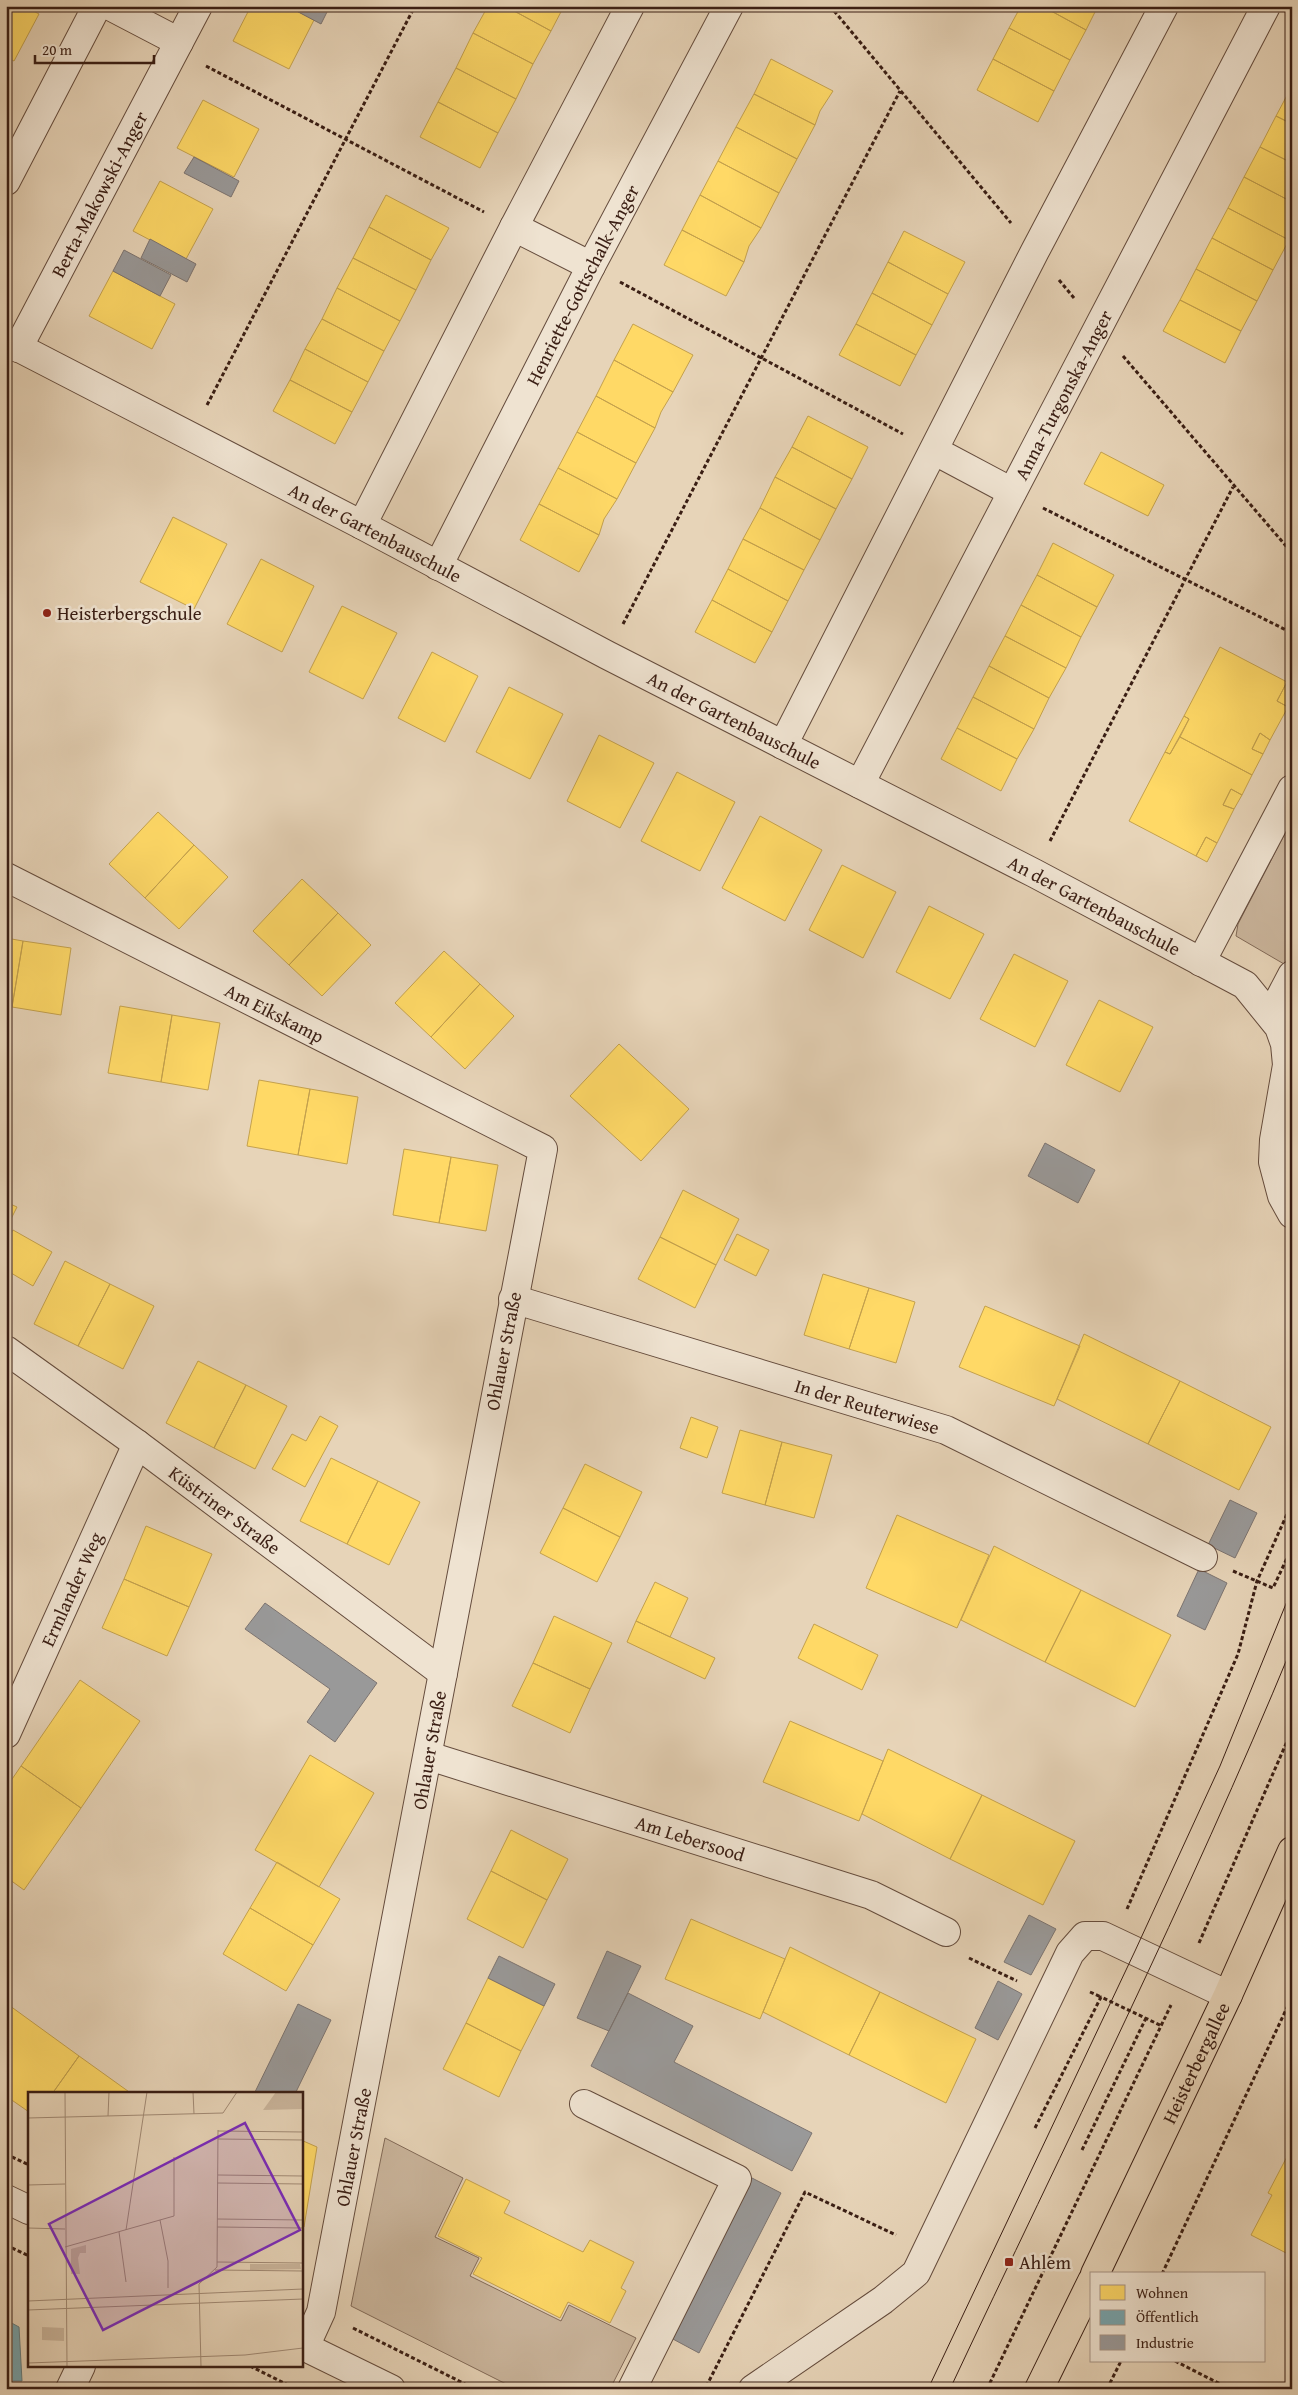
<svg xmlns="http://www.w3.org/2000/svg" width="1298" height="2395" viewBox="0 0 1298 2395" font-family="'Gentium Book Plus',serif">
  <rect width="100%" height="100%" fill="#e7d4b8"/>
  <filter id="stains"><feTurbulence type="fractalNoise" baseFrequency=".004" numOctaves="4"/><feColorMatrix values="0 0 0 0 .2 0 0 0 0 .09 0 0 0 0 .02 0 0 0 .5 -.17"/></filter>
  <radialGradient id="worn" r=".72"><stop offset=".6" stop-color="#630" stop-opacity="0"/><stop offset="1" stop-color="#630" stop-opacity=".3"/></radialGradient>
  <path fill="#cab59c" stroke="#826a58" d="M1292,820V953L1284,964L1236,936L1238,924Z
    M385,2138L463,2178L435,2237L479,2258L470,2276L561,2321L569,2305L636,2338L610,2389H516L351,2306Z"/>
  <path fill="#ffd966" stroke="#c4a14d" d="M6,6H24L39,14L14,61L6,57Z
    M251,6H287L314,20L289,69L233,41Z
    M488,6H505L551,31L533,64L473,33Z
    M505,6H564L551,31Z
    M1021,6H1042L1086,30L1070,60L1009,28Z
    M1042,6H1098L1086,30Z
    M1009,28L1070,60L1054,91L993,59Z
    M473,33L533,64L516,99L456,68Z
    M771,59L833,91L820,111L815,125L754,94Z
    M993,59L1054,91L1038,122L977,90Z
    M456,68L516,99L498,133L438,102Z
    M1292,86V124L1276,116Z
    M754,94L815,125L797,159L736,127Z
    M203,100L259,129L234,177L177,148Z
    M438,102L498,133L480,168L420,137Z
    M1276,116L1292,124V163L1260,147Z
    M736,127L797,159L779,193L718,161Z
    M1260,147L1292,163V202L1244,177Z
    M718,161L779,193L761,228L700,195Z
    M1244,177L1292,202V234L1289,240L1228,208Z
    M160,181L213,209L186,259L133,231Z
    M386,195L449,228L431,260L369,227Z
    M700,195L761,228L749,246L744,262L682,230Z
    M1228,208L1289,240L1273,270L1212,238Z
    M369,227L431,260L416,290L353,258Z
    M682,230L744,262L726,296L664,265Z
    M904,231L965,262L948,294L888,262Z
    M1212,238L1273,270L1257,301L1196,269Z
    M353,258L416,290L400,321L337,288Z
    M888,262L948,294L932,325L872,293Z
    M1196,269L1257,301L1241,331L1180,300Z
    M113,271L175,304L152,349L89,316Z
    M337,288L400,321L384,351L322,319Z
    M872,293L932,325L916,355L856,324Z
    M1180,300L1241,331L1225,363L1163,331Z
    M322,319L384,351L368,382L305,349Z
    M633,324L693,355L673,392L614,360Z
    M856,324L916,355L900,386L839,355Z
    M305,349L368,382L352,412L290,380Z
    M614,360L673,392L661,412L655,428L596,396Z
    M290,380L352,412L335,444L273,411Z
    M596,396L655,428L636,463L577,432Z
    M808,416L868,447L852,479L792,447Z
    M577,432L636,463L617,499L558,468Z
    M792,447L852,479L836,509L775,477Z
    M1101,452L1164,485L1148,516L1084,484Z
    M558,468L617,499L604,519L599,535L539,504Z
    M775,477L836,509L820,540L760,508Z
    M539,504L599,535L579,572L520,540Z
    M760,508L820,540L804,570L743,539Z
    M173,517L227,544L194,609L140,582Z
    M743,539L804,570L788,601L728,569Z
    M1053,543L1114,575L1097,607L1037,575Z
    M261,559L314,586L282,652L227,624Z
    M728,569L788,601L772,632L712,600Z
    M1037,575L1097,607L1081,637L1021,605Z
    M712,600L772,632L755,663L695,632Z
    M1021,605L1081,637L1066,668L1005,636Z
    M342,606L397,633L363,699L309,672Z
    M1005,636L1066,668L1049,698L989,666Z
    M1220,647L1287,682L1277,701L1288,707L1270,740L1260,733L1252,749L1263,754L1252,775L1180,737L1189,719L1184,716Z
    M432,652L478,676L445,742L398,718Z
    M989,666L1049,698L1034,729L973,697Z
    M1287,682L1292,684V699L1288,707L1277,701Z
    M509,687L563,714L530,779L476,752Z
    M973,697L1034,729L1017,759L957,728Z
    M1184,716L1189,719L1170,754L1165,752Z
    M957,728L1017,759L1001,791L941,759Z
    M1260,733L1270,740L1263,754L1252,749Z
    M599,735L654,763L620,828L567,801Z
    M1180,737L1252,775L1242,795L1231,789L1223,805L1234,809L1217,843L1206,837L1196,856L1129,821L1165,752L1170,754Z
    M677,772L735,802L700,871L641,841Z
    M1231,789L1242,795L1234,809L1223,805Z
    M158,812L194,845L145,898L109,864Z
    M760,816L822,850L785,921L722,888Z
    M1206,837L1217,843L1207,862L1196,856Z
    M194,845L228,877L179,929L145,898Z
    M842,865L896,892L863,958L809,930Z
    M302,879L338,913L289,965L253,931Z
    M929,906L984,934L950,999L896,972Z
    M338,913L371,945L322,996L289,965Z
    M6,938L23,941L12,1007L6,1006Z
    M23,941L71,948L61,1015L12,1007Z
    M444,951L480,984L431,1037L395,1003Z
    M1014,954L1068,981L1035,1047L980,1019Z
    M480,984L514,1016L465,1069L431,1037Z
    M1099,1000L1153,1027L1120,1092L1066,1065Z
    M120,1006L172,1015L161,1082L108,1073Z
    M172,1015L220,1023L208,1090L161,1082Z
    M619,1044L689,1109L641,1161L570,1096Z
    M259,1080L310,1089L298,1155L247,1146Z
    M310,1089L358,1097L347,1164L298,1155Z
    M404,1149L451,1157L439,1223L393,1215Z
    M451,1157L498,1165L486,1231L439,1223Z
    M683,1190L739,1219L716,1265L660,1237Z
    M6,1202L17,1207L6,1229Z
    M13,1230L52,1252L33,1286L6,1270V1242Z
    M737,1234L769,1250L756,1276L724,1260Z
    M660,1237L716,1265L695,1308L638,1279Z
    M65,1261L110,1284L78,1346L34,1324Z
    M823,1274L869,1288L849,1349L804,1335Z
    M110,1284L154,1306L123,1369L78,1346Z
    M869,1288L915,1302L896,1363L849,1349Z
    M985,1306L1080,1346L1054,1406L959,1367Z
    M1084,1334L1180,1381L1148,1444L1057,1399Z
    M198,1361L246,1385L214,1448L166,1423Z
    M1180,1381L1271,1427L1239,1490L1148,1444Z
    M246,1385L287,1406L255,1469L214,1448Z
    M320,1416L338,1426L305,1487L272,1469L292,1434L306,1441Z
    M691,1417L718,1427L707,1458L680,1448Z
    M740,1430L782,1442L765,1505L722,1493Z
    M782,1442L832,1455L814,1518L765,1505Z
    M331,1458L378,1481L347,1544L300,1521Z
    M585,1464L642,1492L620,1537L563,1508Z
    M378,1481L420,1502L389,1565L347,1544Z
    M563,1508L620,1537L597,1582L540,1553Z
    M897,1515L989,1555L957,1628L866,1588Z
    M146,1526L212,1554L189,1607L124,1579Z
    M994,1546L1081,1590L1045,1662L961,1620Z
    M124,1579L189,1607L167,1656L102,1628Z
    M655,1582L688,1598L670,1637L636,1621Z
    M1081,1590L1171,1635L1135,1707L1045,1662Z
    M554,1616L612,1643L590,1689L533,1663Z
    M636,1621L715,1658L705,1679L627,1642Z
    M814,1624L878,1655L862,1690L798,1658Z
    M533,1663L590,1689L570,1733L512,1706Z
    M80,1680L140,1721L81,1808L21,1766Z
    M790,1721L883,1761L859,1821L763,1782Z
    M888,1749L982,1795L950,1859L862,1814Z
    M310,1755L374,1793L319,1887L255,1850Z
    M21,1766L81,1808L24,1890L6,1877V1788Z
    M982,1795L1075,1841L1043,1905L950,1859Z
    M511,1830L568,1859L547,1900L491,1871Z
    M277,1862L340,1899L313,1945L250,1908Z
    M491,1871L547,1900L523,1948L467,1919Z
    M250,1908L313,1945L286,1991L223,1954Z
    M691,1919L785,1959L760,2019L665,1979Z
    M790,1947L880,1992L849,2055L763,2012Z
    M488,1978L544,2006L521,2051L466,2023Z
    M880,1992L976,2039L946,2103L849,2055Z
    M6,2003L79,2056L52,2094H29V2112L6,2096Z
    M466,2023L521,2051L499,2097L443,2069Z
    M79,2056L132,2094H52Z
    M301,2140L317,2147L304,2227L301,2228Z
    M1292,2147V2256L1251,2235L1272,2195L1268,2193Z
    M466,2179L510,2201L504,2213L583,2252L590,2240L634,2262L621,2288L626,2291L610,2323L568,2302L560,2318L473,2274L482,2258L438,2236Z"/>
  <path fill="#76a5af" stroke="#647c80" d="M6,2320L19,2327L22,2381H6Z"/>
  <path fill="#999" stroke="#7c7471" d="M287,6H330L321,24Z
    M194,157L239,181L231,197L184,173Z
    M150,239L196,264L187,282L141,258Z
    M124,250L171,275L160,296L113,271Z
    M1045,1143L1095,1170L1078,1203L1028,1176Z
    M1230,1500L1257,1513L1235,1558L1208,1545Z
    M1199,1569L1227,1583L1205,1630L1177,1616Z
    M265,1603L377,1683L335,1742L307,1722L330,1689L245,1629Z
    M1029,1915L1056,1929L1031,1975L1004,1962Z
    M607,1951L641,1966L609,2031L577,2018Z
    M499,1956L555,1984L544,2006L488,1978Z
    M998,1981L1022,1994L998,2040L975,2028Z
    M628,1993L693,2026L674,2062L812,2133L792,2171L591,2066Z
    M298,2004L331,2020L295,2094H254Z
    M752,2178L781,2193L699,2353L671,2338Z"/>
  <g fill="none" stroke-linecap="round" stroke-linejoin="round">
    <g stroke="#654c3d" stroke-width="30">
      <g id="minor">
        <path d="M110,6L179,42"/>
        <path d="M6,181L97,6"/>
        <path d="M514,227L591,266"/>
        <path id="s1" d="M6,341L362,525L607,655L1034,873L1245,985L1279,1027L1285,1044L1287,1065L1274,1140L1273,1162L1282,1196L1292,1214"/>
        <path id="s2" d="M18,348L198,6"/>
        <path d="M935,451L1012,492"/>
        <path d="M362,525L514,227L630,6"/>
        <path id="s3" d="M438,566L591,266L729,6"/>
        <path d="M783,745L1035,251L1164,6"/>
        <path id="s4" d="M860,784L1266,6"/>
        <path id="s5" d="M6,877L543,1149L321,2312L305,2347"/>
        <path d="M1201,962L1292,789"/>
        <path d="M1271,1015L1292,975"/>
        <path id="s6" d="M513,1299L946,1430L1203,1557"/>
        <path id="s7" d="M6,1350L137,1444L443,1673"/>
        <path id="s8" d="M6,1734L137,1444"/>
        <path id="s9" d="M429,1756L871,1895L946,1932"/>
        <path d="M584,2104L737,2179L632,2389"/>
        <path d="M6,2199L29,2210"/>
        <path d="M301,2345L391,2389"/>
        <path d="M70,2389L81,2366"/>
        <path d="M753,2389L883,2300L916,2273L1070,1953L1085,1936H1103L1228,1995"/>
      </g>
    </g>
    <g stroke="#3a1e14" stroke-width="30">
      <g id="major">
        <path id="s10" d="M1095,2274L1228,1995L1292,1851"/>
        <path d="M1039,2389L1092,2281"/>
      </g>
    </g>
    <path stroke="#3a1e14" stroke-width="3" stroke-dasharray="4 2.5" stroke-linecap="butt" d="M830,6L1011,223
      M206,66L484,212
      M1059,280L1074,298
      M620,282L903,434
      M1123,356L1292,553
      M207,405L415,6
      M1043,508L1292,633
      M623,624L900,91
      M1050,841L1233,487
      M1233,1571L1273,1588L1288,1556L1292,1562
      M1127,1909L1238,1654L1257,1581L1292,1503
      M1199,1943L1292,1730
      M969,1958L1017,1981
      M1090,1992L1101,1997
      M1035,2128L1101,1997L1162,2026
      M1082,2150L1146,2018
      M6,2154L29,2165
      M6,2245L29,2256
      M1162,2274L1292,1997
      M353,2328L475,2389
      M1175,2361L1230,2389
      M250,2366L296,2389
      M700,2389L707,2385L805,2192L896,2235
      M906,2389L907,2388
      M987,2389L1171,2005
      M1107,2389L1121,2361"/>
    <use href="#minor" stroke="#efe3d1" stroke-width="28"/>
    <use href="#major" stroke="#e7d4b8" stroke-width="28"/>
    <path stroke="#3a1e14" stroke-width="1" d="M928,2389L1135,1951L1220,1766L1292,1589
      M950,2389C1066,2142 1188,1899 1292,1647"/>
  </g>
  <g fill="#8f2418" stroke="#efe3d1" stroke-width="2">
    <circle cx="47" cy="613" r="5"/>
    <rect x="1004" y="2257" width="10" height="10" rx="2.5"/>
  </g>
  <g text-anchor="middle" stroke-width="5" stroke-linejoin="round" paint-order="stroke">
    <g font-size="19" fill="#3a1e14" stroke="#efe3d1">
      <text dy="7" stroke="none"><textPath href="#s2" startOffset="174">Berta-Makowski-Anger</textPath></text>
      <text dy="7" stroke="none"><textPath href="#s3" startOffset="316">Henriette-Gottschalk-Anger</textPath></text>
      <text dy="7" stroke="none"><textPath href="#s4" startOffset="439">Anna-Turgonska-Anger</textPath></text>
      <text dy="7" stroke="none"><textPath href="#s1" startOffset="416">An der Gartenbauschule</textPath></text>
      <text dy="7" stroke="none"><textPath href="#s1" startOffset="821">An der Gartenbauschule</textPath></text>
      <text dy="7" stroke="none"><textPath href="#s1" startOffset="1226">An der Gartenbauschule</textPath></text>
      <text dy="7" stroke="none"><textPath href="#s5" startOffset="301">Am Eikskamp</textPath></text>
      <text transform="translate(503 1351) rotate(-79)" y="7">Ohlauer Straße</text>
      <text dy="7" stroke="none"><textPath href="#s6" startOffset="370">In der Reuterwiese</textPath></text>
      <text dy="7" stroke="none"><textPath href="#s7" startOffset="271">Küstriner Straße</textPath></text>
      <text dy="7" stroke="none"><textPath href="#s8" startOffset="159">Ermlander Weg</textPath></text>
      <text transform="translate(429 1750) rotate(-80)" y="7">Ohlauer Straße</text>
      <text dy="7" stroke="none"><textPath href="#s9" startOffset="274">Am Lebersood</textPath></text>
      <text dy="7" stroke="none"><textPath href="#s10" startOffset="234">Heisterbergallee</textPath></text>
      <text transform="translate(353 2147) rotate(-79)" y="7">Ohlauer Straße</text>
    </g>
    <g font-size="19" fill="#3a1e14" stroke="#efe3d1" text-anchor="start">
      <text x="57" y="620">Heisterbergschule</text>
      <text x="1019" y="2269">Ahlem</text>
    </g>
  </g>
  <g transform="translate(28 2092)">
    <rect width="275" height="275" fill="#e7d4b8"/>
    <path d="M248,0H275V17L235,18ZM58,153V161H52L50,166L52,182H43V157ZM222,172H272L273,177L222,178ZM14,235L36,236V249L14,248Z" fill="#cab59c"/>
    <path fill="none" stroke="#a28b76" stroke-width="1" d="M37,0L39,275M165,0L166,22M80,24L81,0M0,26L195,21L209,0M190,39L275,40M190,47L275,48M190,83L275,84V92M189,91L275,92M0,93L37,92M189,127L275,128M132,128L140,169V196M189,135L275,136M0,136L37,137M98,138L119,0M91,140L98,190M37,155L146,124V65M189,170L275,171M187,178L275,179M0,209L275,197M0,218L275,207M0,271L217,263L275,256M173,275L171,192L189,175L190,38"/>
    <path fill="#7b2cbf" fill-opacity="0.15" stroke="#7b2cbf" stroke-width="2.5" d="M217,31L272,138L75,238L21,132Z"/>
    <rect width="275" height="275" fill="none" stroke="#3a1e14" stroke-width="2.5"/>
  </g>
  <rect width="1298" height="2395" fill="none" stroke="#e7d4b8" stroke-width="25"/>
  <rect x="8" y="8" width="1283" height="2380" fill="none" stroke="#3a1e14" stroke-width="2.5"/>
  <rect x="12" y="12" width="1273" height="2370" fill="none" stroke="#3a1e14"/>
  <rect x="1090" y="2272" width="175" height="90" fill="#efe3d1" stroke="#a79485"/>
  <rect x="1100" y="2285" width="25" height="15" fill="#ffd966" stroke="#a79485"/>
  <text x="1136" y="2298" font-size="15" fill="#3a1e14">Wohnen</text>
  <rect x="1100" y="2310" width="25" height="15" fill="#76a5af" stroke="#a79485"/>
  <text x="1136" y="2322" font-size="15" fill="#3a1e14">Öffentlich</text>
  <rect x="1100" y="2335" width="25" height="15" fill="#999999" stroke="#a79485"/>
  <text x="1136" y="2348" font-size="15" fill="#3a1e14">Industrie</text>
  <path d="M35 55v8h119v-8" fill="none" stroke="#3a1e14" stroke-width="2.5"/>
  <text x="42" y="55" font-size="15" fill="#3a1e14" stroke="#efe3d1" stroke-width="4" paint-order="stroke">20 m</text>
  <rect width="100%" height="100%" filter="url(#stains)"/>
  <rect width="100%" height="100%" fill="url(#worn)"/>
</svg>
